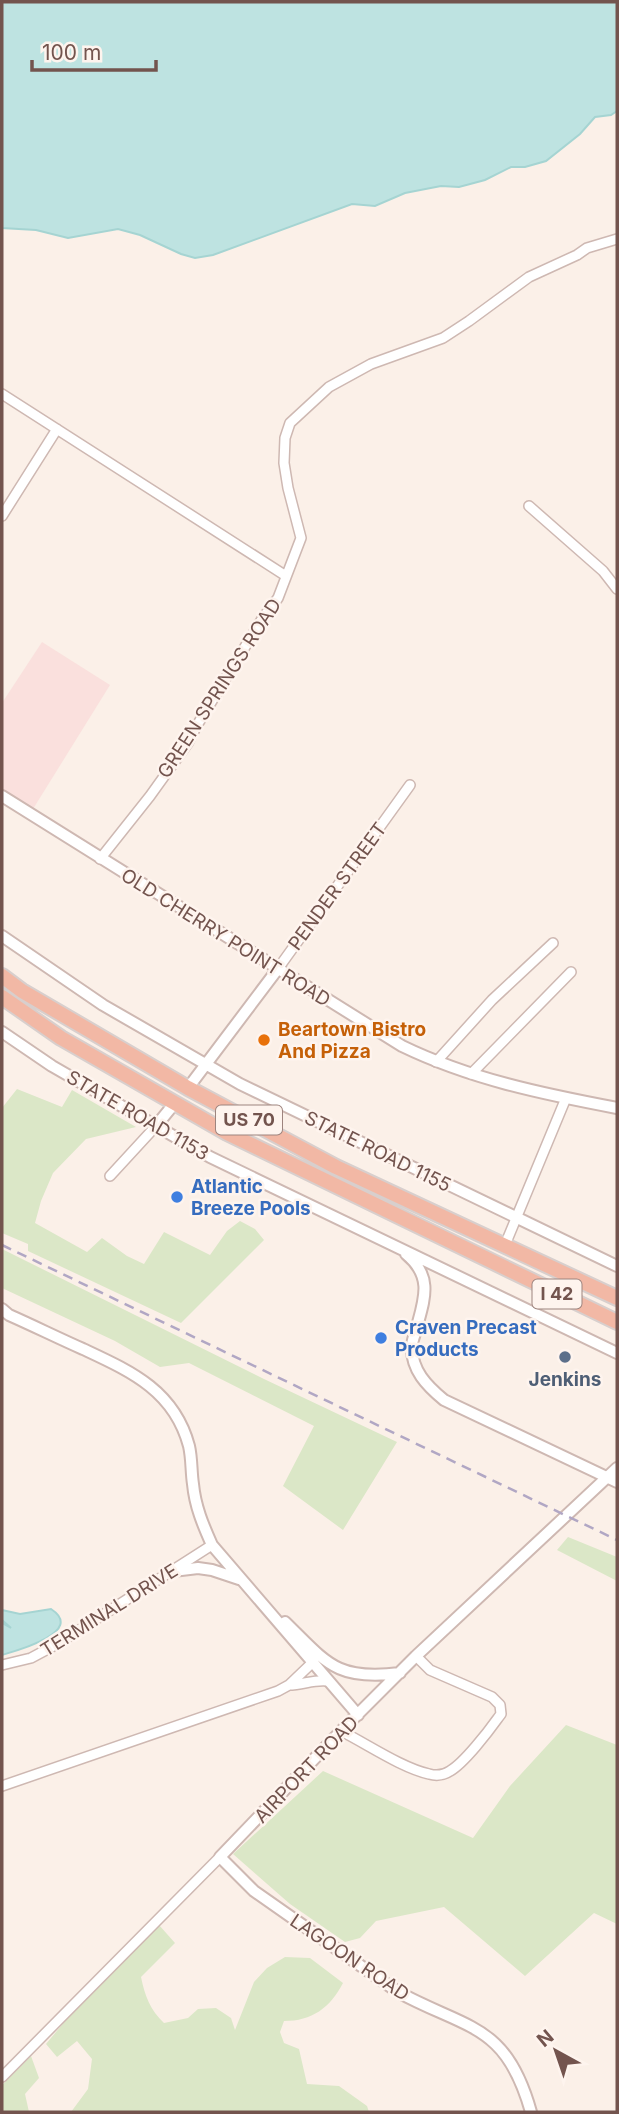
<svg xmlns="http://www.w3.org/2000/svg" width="619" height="2114" viewBox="0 0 619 2114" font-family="Inter,sans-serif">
  <rect width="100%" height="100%" fill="#fbf0e8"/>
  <path fill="#fae0dd" d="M42,642L110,685L33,809L2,789V703Z"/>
  <path fill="#dbe7c7" d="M17,1089L62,1107L72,1090L136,1127L86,1139L53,1173L41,1201L35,1223L87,1252L102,1238L127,1256L144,1264L164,1232L210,1255L227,1231L240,1221L255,1229L264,1240L181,1323L28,1251V1244L2,1233V1108Z
    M2,1249L264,1379L397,1442L343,1530L283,1486L314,1426L189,1363L160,1367L115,1341L2,1288Z
    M568,1537L617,1557V1581L557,1550Z
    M566,1725L617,1745V1924L594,1913L525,1976L444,1907L376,1921L360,1938L345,1942L290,1904L233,1854L323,1771L473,1838L510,1786Z
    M159,1925L175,1943L141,1977C145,1996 150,2010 164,2023L188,2018L198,2009L216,2008L231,2018L235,2030L254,1982L267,1968L285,1957L310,1958L343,1983C330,2008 312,2021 284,2021L280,2032L284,2043L299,2049L307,2084L339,2086L367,2106L369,2112H71L88,2089L92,2059L77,2041L57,2057L46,2044L66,2020Z
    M31,2056L39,2078L25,2094L29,2112H2V2085Z"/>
  <path fill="#bee3e1" stroke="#a5d4d2" stroke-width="2" d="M2,2H617V111L611,115L595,117L580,134L546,161L525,167H511L485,180L459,187L441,186L405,193L375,206L352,204L213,255L195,258L181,254L140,235L118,229L68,238L36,230L2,228Z
    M51,1609C86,1632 16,1651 2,1655V1623L11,1628L2,1620V1610L20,1614Z"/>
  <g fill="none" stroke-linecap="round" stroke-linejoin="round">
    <g stroke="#ceb8b2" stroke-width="12">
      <path id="minor" d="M2,394L286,576
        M529,506L603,571L617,589
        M2,516L57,429
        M100,859L150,796L188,743L196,727L262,619L278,598L301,538L288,488L284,463L285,438L290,423L329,387L371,364L443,338L469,321L529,277L577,255L587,248L617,239
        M277,970L410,785
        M436,1062L492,1000L553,943
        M471,1074L571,972
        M110,1176L156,1126
        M505,1245L566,1098
        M2,1665L31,1658L59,1643L212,1545
        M289,1685C303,1685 314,1679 328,1681
        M341,1731C367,1744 402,1768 429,1774C436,1776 444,1775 450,1771C464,1763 488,1732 498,1718L501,1714L500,1705L492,1697L430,1670L416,1656
        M2,1786L278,1691L289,1685L312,1663
        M2,2077L220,1857"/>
    </g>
    <g stroke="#ceb8b2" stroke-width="14">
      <path id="tertiary" d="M2,796L402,1046C470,1079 543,1094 617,1108
        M2,936L103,1005L240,1084L617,1266
        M2,1032L52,1066L210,1157L617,1353
        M188,1088L277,970
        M156,1126L174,1104
        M406,1254C434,1277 424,1300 416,1330C415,1334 412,1341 412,1346C411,1370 427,1386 444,1400L617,1482
        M2,1309L9,1315C34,1326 58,1338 83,1349C130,1371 174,1390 189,1446C192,1459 191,1471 193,1484C195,1506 203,1525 212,1545L358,1715
        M173,1571L198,1568L212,1570L239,1579
        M285,1622C327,1663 336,1681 400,1673
        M531,2112C506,2023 468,2030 398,1992L254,1891L220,1857L341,1731L416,1656L617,1468"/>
    </g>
    <g stroke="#d8cfcd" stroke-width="18">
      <path id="trunk" d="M2,976L22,991L188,1088L336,1167L617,1298
        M2,997L61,1038L227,1133L617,1322"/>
    </g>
    <use href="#minor" stroke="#fff" stroke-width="9"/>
    <use href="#tertiary" stroke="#fff" stroke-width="10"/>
    <use href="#trunk" stroke="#f2b8a5" stroke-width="14"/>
    <path stroke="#b1a7c4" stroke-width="2.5" stroke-dasharray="10 7" stroke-linecap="butt" d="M2,1245L617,1540"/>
  </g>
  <circle fill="#e8710a" stroke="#fef4ee" stroke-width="2.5" cx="264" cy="1040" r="7"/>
  <g fill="#3f7fe0" stroke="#fef4ee" stroke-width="2.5">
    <circle cx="177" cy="1197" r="7"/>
    <circle cx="381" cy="1338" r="7"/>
  </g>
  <circle fill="#5c6f8a" stroke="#fef4ee" stroke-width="2.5" cx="565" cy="1357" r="7"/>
  <g text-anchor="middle" stroke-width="5" stroke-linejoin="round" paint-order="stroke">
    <g fill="#fef4ee" stroke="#9d847e" stroke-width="2">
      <rect x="216" y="1105.5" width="66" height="29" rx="5"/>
      <rect x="532.5" y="1279.5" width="49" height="29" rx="5"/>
    </g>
    <g font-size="18" font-weight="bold" fill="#73544e">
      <text x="249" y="1126">US 70</text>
      <text x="557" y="1300">I 42</text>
    </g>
    <g font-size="19" fill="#73544e" stroke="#fef4ee">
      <text transform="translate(219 688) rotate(-57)" y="7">GREEN SPRINGS ROAD</text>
      <text transform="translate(337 886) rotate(-54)" y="7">PENDER STREET</text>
      <text transform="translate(226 937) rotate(32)" y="7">OLD CHERRY POINT ROAD</text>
      <text transform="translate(138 1115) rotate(30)" y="7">STATE ROAD 1153</text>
      <text transform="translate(378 1151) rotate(26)" y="7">STATE ROAD 1155</text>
      <text transform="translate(109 1610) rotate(-32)" y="7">TERMINAL DRIVE</text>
      <text transform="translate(306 1769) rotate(-46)" y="7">AIRPORT ROAD</text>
      <text transform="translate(350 1957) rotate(34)" y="7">LAGOON ROAD</text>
    </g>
    <g font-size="19" font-weight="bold" fill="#c56008" stroke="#fef4ee" text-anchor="start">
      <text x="278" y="1036">Beartown Bistro<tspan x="278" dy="22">And Pizza</tspan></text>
    </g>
    <g font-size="19" font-weight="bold" fill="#366cbe" stroke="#fef4ee" text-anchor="start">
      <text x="191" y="1193">Atlantic<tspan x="191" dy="22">Breeze Pools</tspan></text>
      <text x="395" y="1334">Craven Precast<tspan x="395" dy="22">Products</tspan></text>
    </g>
    <g font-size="19" font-weight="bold" fill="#4e5e75" stroke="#fef4ee">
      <text x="565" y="1386">Jenkins</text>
    </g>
  </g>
  <rect width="619" height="2114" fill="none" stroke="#73544e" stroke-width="7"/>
  <g transform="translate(556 2051) rotate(320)" stroke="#fef4ee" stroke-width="5" paint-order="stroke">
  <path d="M0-5L12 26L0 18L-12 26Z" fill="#73544e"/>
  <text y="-10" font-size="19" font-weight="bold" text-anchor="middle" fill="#73544e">N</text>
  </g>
  <path d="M32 60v10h124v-10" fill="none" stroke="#73544e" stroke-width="3.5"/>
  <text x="42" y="60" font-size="21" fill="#73544e" stroke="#fef4ee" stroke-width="5" paint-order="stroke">100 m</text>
</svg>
